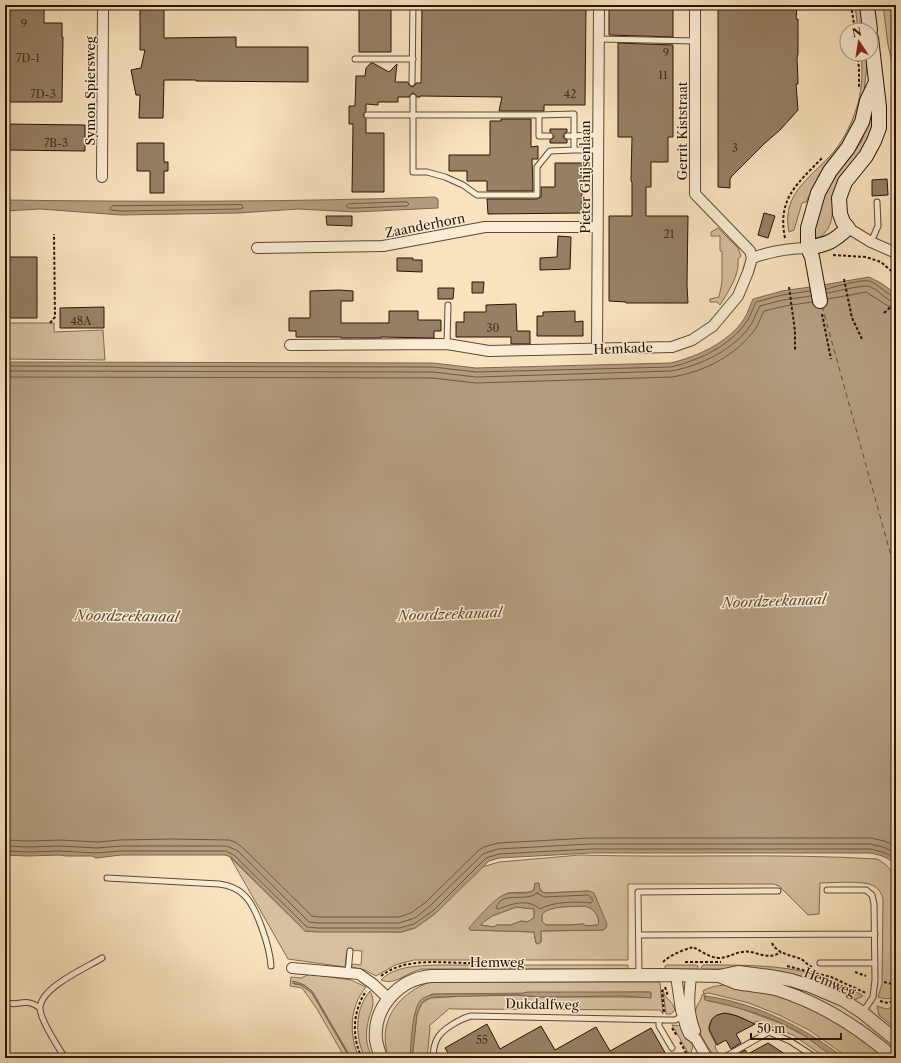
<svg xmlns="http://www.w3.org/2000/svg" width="901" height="1063" viewBox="0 0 901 1063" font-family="'Libre Caslon Text',serif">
  <rect width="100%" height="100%" fill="#f9e3bf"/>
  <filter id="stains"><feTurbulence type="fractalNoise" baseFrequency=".005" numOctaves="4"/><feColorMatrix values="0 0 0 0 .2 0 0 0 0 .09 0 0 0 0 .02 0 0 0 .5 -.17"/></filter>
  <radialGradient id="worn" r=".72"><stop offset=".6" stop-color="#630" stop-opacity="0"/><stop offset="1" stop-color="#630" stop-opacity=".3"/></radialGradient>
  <path fill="#d6c09f" stroke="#806a52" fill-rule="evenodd" d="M855,5H860L863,30H858Z
    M883,5H896V78L888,45Z
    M861,54H866L867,64L863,100L849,136L819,175L806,202L802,203L794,230L789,232C780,189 818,175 838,146C857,118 865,88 861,54Z
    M872,106C872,112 873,119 873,124C871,135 862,152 856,160C849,170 838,177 835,190C830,207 837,225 820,237L814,238C812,218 829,182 841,166C848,158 856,151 861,142C866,131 868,118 872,106Z
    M718,228L738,248L741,256L738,259C740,275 728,292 720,305L717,302H710V299L719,297L722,282V251H720V236H711V232Z
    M5,323H54V332L103,330L105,360L5,359Z
    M580,855C679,858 778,853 877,859C887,864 892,870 896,881V994C892,1000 884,999 878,997L882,984L883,899C882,894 879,889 874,886C864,880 832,883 820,883L819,914L808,915L779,886L774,884H628V960H414L395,965L376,976L365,970L351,967L353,964L361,965L362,951L347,950L345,967L288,959L230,857L305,931L401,932L415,928L436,913L482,867L499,862ZM535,883L544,893L589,891L606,928L603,930L541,931V942L538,944L536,943L534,932L470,930L507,893L530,892L534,890Z
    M583,906C593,907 598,914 599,923L597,925L586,926L583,924L569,925H546L542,921V913C552,905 571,907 583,906Z
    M516,907L534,909V918L527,922L521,921L511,925H496L494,927L481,925V924L492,916Z
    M436,965H628V967L627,969H422C407,972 395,986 381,980C395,966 417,966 436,965Z
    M667,965H696L698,966V969H665V966Z
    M703,965C757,965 817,964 863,996L857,999H853L811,978L786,973L738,969H701L702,966Z
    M310,974L351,980L366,987C349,1007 349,1035 359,1058H351L312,991L304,985L293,981L294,984L301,985L312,993L350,1058H345L317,1009L302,988L290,986L291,977L301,978Z
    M430,982H658L660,983L663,1014L660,1010L451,1009L450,1008L429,1026L430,1028L427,1058H412L417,1014L422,1003L430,998L465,996L516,995L541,997H651L650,992L432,994L423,999L417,1008L410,1058H389C376,1023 397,994 430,982Z
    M736,985C753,989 770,993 787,998C821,1009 858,1033 884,1058H849L809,1030L779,1015L749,1003L709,993L704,994L705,1000L734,1006L780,1023L805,1036L837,1058H826L793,1035L757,1021L753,1024C742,1017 720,1006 711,1021C709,1025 708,1029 710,1033C712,1037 714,1041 716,1044L715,1047L719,1055L713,1054C705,1044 692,1022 696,1009C697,1003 701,1002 702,995L704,994L703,991C712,985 725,985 736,985Z
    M370,991C376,1002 372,1008 369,1018C365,1033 365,1045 373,1058H365C355,1037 354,1010 370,991Z
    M663,991C666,1000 673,1001 675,1010L671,1014H666Z
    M877,1006L886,1009L896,1006V1029L879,1015Z
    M672,1025L682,1026L693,1046L690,1056Z"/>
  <path fill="#b39d7f" stroke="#7c674e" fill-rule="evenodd" d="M435,197L438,199V208L355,212L298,209L239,213L121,215L40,209L5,211V200C148,202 292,202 435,197Z
    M869,277L881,283L896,294V868C892,858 881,855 870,853H591L499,858L489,861L436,913L415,928L401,932H318L305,931L231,857L225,855H121L96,858L92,856H66L60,855L27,856L5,855V362L433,363L476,368L671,363C698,356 728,343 744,319C748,313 750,305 753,299L782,291L817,286Z
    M535,883H539L540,890L544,893L589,891L594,893L607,924L606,928L603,930L541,931V942L538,944L536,943L534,932L471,930L469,929V928C477,919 495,897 506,894C515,891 526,896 534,890ZM583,906C593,907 598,914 599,923L597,925L586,926L583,924L569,925H546L542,921V914C552,905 571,907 583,906ZM516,907L534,909V918L527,922L521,921L511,925H496L494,927L481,925V924L492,916Z
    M293,981L304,985L312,991L351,1058H350L312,993L301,985L292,983Z
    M527,992H651V998L623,996L541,997L516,995L435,997L427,999L422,1003L417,1014L412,1058H410C411,1045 412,1011 420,1001C424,996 431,995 437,994H521Z
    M705,996C756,1003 804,1027 844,1058C830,1058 817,1044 805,1036C775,1017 739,1007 705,1000Z"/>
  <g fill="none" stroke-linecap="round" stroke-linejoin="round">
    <path stroke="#6e5942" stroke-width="1" d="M407,202L409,204L407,206L355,208H348L346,206L348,204Z
      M242,205L243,208L239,209L121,211L111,210L110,208L112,206Z
      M826,289C834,287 862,279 869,281C879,284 886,295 896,297
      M827,293C835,292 861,285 868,286C879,289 885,301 896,302
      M828,299L866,292L888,306L896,308
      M5,366L433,367L476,372L671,367C700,360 730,346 747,321C751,315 753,308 756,302L782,295L810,291
      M5,371L433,372L476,377L671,371C700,366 736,349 752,323C755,317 757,311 760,306L783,300L811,296
      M5,377L432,378L476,383L672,377C704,372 737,355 756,328C759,323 761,316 764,311L785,306L812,302
      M5,840L28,841L60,840L98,842L120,840L173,839L229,840L235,842L242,847L312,916L319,917H399L411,913L426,902L479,850L484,847L498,843L590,838H871L884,841L896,846
      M5,846L28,847L60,846L97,848L121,846H227L238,851L309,922L319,923H399L415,918L430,906L483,854L498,849L590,844H870L883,847L896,853
      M5,851L28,852L60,851L96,853L121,851H226L234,855L307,927L318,928H400L414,924L434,910L486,858L499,854L590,849H870C879,851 889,853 896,860
      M537,893L544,897L588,895L591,897L593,901L591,903C577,901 551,902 540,909C527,898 512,904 498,909L496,908C502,892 518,900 531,896C533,896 535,894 537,893Z"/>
    <path stroke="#614b35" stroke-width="1" stroke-dasharray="5 4" stroke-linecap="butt" d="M822,306L896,574"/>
  </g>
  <path fill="#968065" stroke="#2a1504" d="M5,5H44V23H62V37H63L62,102H5Z
    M140,5H164V38L236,37V47H308V82L196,81V80H164L163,118H139L140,95H136L131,70L141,68L145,50H140Z
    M359,5H391V52H359Z
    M422,5H586L585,105H544V111H499L502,97L420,96V97H417L416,95L413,93L411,94L409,97H398V102H378V105L366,104V111L363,115L366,119V133H384V192H352L353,124H349V106H355L356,76H365L366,68L371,63H373L389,72L397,64L395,82H408L409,85L412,87L415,85L416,83H421Z
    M609,5H673V37L609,35Z
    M718,5H797V6L796,19H798V54L797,58L798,80V84H796L798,110L780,130L765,143L732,176L730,179V188L718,187Z
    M618,43L673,45V137H668V162H651V187H646V216H688L687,285L688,303H626V302L609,301V216H632V182L631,181L632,137H618Z
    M501,119H531V147L538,146V159H532L533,191H487V181H467V171H449V155H490V121H501Z
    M5,124L85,125V151L5,150Z
    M550,129H567V132L565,133L563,136L564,138L567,140V143H550V140L553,138L554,136L550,132Z
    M137,143H164V162H168V171H164V193H150V171H137Z
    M555,163H582V213L488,214L487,199H537L541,197V187H555Z
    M887,179L888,195L872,196V180Z
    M764,213L775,216L768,238L758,235Z
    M326,216H352V226L327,225Z
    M558,236L571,237L570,269L540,270V258L557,257Z
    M5,257H37V318H5Z
    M397,258H413V260H422V272L397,271Z
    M472,282H484L483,293H472Z
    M438,288H454L453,299H438Z
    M339,290L353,291V301H341V323H389V311H418V320H441V331H434V338L381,337V338H341V337H296V331H289V318H310V291Z
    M516,304L517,331H530V344H511V337H456V322H464V312H486V305Z
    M104,307V328H60V308Z
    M575,311V322L583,321V336H537V316H543V312Z
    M725,1013L737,1016L755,1024L736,1034L741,1043L731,1049L726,1040L717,1045L709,1029L710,1024L712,1019L717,1015Z
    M487,1024L500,1049L541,1026L555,1050L596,1027L610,1051L651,1028L668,1058H451L445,1048Z
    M768,1043L791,1058H736L735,1056L745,1050L748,1054Z"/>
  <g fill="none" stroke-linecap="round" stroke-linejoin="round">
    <g stroke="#5e4833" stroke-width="7">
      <path id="service" d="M599,39L696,41
        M355,59H413
        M412,83L413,5
        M413,97V172H427L445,177L463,185L477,195H537V167L550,151L574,150V114L539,115
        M367,115H539V136H550
        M567,136L598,135
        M574,150H598
        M871,242L878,226L877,202
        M447,344L448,305
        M107,878L219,884C228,885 237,888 244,895C257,907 270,948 271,966
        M827,890H866L872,895L874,904L875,980L873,997L863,1012
        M639,935L875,934
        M820,963H875
        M348,973L350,951
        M639,975L638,892L778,891
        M5,1002C18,1008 24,996 40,1008
        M659,1020V1026L672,1048
        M65,1058C58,1047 40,1020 40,1008C41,987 86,968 102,958
        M433,1058C433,1052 434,1045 437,1039C442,1029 460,1019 471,1016L668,1020H675L683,1016
        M723,1058L769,1032L790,1041L816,1058"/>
    </g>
    <g stroke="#5e4833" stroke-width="12">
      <path id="minor" d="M695,5V194L750,251L752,258
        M102,177L103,5
        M848,228L871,242L896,253
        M257,248L383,246L485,227H598
        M752,258C772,251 787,248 808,248
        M290,345L447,344L489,351L672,347L692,340L713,326L738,296L748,272L752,258
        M597,349L599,5
        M292,968L359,974L373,984L389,999
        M676,976L681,1010L686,1027L689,1034L696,1039L707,1058
        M691,976C689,996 687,1011 695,1031"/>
    </g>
    <g stroke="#5e4833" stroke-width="14">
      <path id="tertiary" d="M719,976C725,978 731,981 736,983C750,986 765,986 779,990C822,1004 860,1028 894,1058
        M381,1058C379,1052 377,1046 376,1040C373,1007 399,979 431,976L664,975L719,976L738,972L770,976L791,980L810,986L843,1000L863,1013L896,1040"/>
    </g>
    <g stroke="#2a1504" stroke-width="16">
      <path id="secondary" d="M867,5L870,30
        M808,248C828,244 833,242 848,228L843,222L840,214L839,198L845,182L866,156L874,141L879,128V107L871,38
        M820,301L812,257L808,248V228L818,193L830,171L848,148L862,122L867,101L876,82"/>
    </g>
    <path stroke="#2a1504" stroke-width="2" stroke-dasharray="3 2" stroke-linecap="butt" d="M851,5L855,30
      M857,54L859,68V87
      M785,238C777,199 797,184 822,158
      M833,255L866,257L881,262L896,275
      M844,279L852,318L862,339
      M789,287L795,331V351
      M884,313L896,302
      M822,314L831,359
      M50,323L55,317L54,234
      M772,943C777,954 791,955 801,959C805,961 807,965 812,967
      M663,962C670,955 683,950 693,947C701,951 709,957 718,958C728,958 734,953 742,952C756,949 766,962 781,952
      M685,962H721
      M787,966L831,977L866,993
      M855,972L866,976
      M381,976C405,957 441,963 471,963
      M884,982L896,985
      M665,987L668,996
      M880,1001L888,1003L896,1000
      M664,1012L662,991L665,988
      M672,1028L677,1036
      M680,1042L689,1058
      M362,1058C351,1036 353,1011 366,991"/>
    <use href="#service" stroke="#fbedd5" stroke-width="5"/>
    <use href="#minor" stroke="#fbedd5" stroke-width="10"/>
    <use href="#tertiary" stroke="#fbedd5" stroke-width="12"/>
    <use href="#secondary" stroke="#fbedd5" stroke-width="14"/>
  </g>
  <g text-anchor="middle" stroke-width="3" stroke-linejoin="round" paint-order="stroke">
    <g font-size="11" fill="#45301c">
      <text x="24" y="28">9</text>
      <text x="666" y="57">9</text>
      <text x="28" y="62">7D-1</text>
      <text x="663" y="79">11</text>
      <text x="43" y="98">7D-3</text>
      <text x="570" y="98">42</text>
      <text x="56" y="147">7B-3</text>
      <text x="735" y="152">3</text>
      <text x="669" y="238">21</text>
      <text x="81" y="325">48A</text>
      <text x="493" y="332">30</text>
      <text x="482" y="1044">55</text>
    </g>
    <g font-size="13" fill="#2a1504" stroke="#fbedd5">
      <text transform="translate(90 91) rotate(-90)" y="5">Symon Spiersweg</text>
      <text transform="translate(682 131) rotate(-90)" y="5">Gerrit Kiststraat</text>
      <text transform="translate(585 177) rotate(-90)" y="5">Pieter Ghijsenlaan</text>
      <text transform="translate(425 225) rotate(-11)" y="5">Zaanderhorn</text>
      <text transform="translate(623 348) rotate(-2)" y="5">Hemkade</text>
      <text x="497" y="967">Hemweg</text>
      <text transform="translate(830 982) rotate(23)" y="5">Hemweg</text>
      <text transform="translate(542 1004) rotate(1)" y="5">Dukdalfweg</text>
    </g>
    <g font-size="14" font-style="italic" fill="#614b35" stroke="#fbedd5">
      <text transform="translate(774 601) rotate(-2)" y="5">Noordzeekanaal</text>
      <text transform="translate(450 614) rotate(-2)" y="5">Noordzeekanaal</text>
      <text transform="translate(127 616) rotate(1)" y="5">Noordzeekanaal</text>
    </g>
  </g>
  <rect width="901" height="1063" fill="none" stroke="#f9e3bf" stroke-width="20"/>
  <rect x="6" y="6" width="889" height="1051" fill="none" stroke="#2a1504" stroke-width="2"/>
  <rect x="10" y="10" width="881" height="1043" fill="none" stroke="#2a1504"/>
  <g transform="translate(859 42) rotate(348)"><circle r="19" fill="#fbedd5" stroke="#a79781"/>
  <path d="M0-3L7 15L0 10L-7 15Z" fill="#8f2418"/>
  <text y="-6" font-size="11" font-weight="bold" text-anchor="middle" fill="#2a1504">N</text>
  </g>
  <path d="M751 1033v6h90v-6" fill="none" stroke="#2a1504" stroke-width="2"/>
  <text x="757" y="1033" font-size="12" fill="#2a1504" stroke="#fbedd5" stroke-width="3" paint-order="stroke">50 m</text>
  <rect width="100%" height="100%" filter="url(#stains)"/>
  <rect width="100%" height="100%" fill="url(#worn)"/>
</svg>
